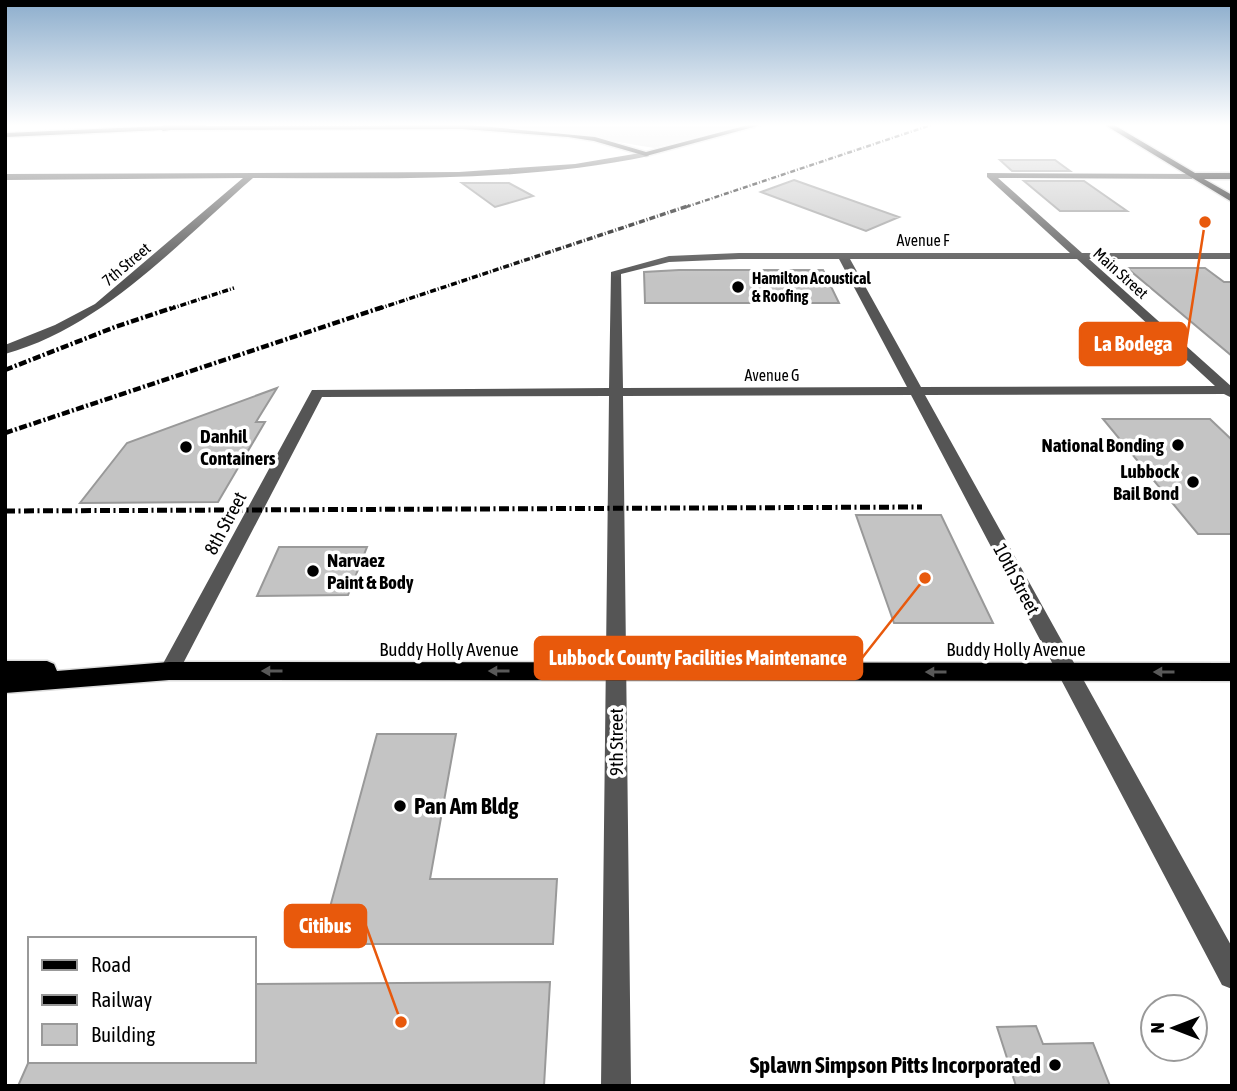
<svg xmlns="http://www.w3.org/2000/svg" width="1237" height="1091" viewBox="0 0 1237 1091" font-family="'Asap Condensed',sans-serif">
  <rect width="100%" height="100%" fill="#fff"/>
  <path fill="#dcdcdc" d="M467,125H745L654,148L551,131Z"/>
  <path fill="#c4c4c4" stroke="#999" stroke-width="2" d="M1000,160H1055L1070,171H1012Z
    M794,180L899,217L866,231L761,192Z
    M1024,181H1084L1127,211H1060Z
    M462,183H509L533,196L495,207Z
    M1127,268H1205L1224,282H1232V356Z
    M679,270H823L839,303H645L644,272Z
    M277,388L256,422H265L218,502L80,503L127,443Z
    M1103,419H1210L1232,440V534H1198Z
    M856,515H941L993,623H894Z
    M279,547H367L348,595L257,596Z
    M377,734H456L430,879H557L553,944H320Z
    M550,982L544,1086H18L29,1061H254V984Z
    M1036,1026L1043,1044L1093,1043L1110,1086H1016L997,1027Z"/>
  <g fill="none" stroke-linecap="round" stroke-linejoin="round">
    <g stroke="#dbdbdb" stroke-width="3">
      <path id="major" d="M470,125L595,137L646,152L748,125H761L646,156L594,141L568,137L462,129L163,130L5,137V133L163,126Z
        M1105,125H1114L1195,173H1232V179H1204L1232,195V202Z
        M5,661H47L54,664L57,671L169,662L1232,663V681L169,680L5,693Z"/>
    </g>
    <g stroke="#dbdbdb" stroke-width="3">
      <path id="highway" d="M210,125L163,131L159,128L163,125Z"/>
    </g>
    <path fill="#555" fill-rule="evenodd" d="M646,152L649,156C519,183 385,178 253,178C178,243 103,327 5,354V345L55,325L95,304L243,178L5,180V174L459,172L575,164Z
      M987,173L1195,174L1192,179L998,178L1082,253H1232V259H1089L1232,387V398L1224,394L925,395L1232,947V989L1222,985L911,395L623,396L631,1086H601L609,396L322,397L176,677L169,680L162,677L159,671L312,390L609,388L611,272L669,256L739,253H1070L987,177ZM739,259H839L907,387L623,388L621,274L669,262ZM850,259H1077L1215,386L921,387Z"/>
    <use href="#major" fill="#000" fill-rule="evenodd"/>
    <use href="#highway" fill="#000" fill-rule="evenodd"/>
    <path stroke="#000" stroke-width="2.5" stroke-dasharray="5 2 1 2" stroke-linecap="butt" d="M686,207L931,125"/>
    <path stroke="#000" stroke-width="3.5" stroke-dasharray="6 2 1 2" stroke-linecap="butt" d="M170,309L234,288
      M378,309L691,205"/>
    <path stroke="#000" stroke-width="4.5" stroke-dasharray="8 2.5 2 2.5" stroke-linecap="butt" d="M5,370L115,327L175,307
      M5,433L383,307"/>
    <path stroke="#000" stroke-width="5" stroke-dasharray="10 3.5 2 3.5" stroke-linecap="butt" d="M5,511L922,507"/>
  </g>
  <defs><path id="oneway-solid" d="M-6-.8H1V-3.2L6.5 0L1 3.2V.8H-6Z" transform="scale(1.75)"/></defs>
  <g fill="#595959">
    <use href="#oneway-solid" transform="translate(272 671) rotate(180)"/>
    <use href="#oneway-solid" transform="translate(499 671) rotate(180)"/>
    <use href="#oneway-solid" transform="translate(936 672) rotate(180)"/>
    <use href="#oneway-solid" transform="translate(1164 672) rotate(180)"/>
  </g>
  <linearGradient id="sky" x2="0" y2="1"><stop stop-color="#8cadcc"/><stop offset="0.45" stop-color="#fff"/><stop offset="1" stop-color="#fff" stop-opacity="0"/></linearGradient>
  <rect width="1237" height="278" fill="url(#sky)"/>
  <g fill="#000" stroke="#fff" stroke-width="2.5">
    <circle cx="738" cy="287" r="7"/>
    <circle cx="1178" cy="445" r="7"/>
    <circle cx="186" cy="447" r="7"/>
    <circle cx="1193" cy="482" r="7"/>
    <circle cx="313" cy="571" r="7"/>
    <circle cx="400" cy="806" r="7"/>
    <circle cx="1055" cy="1065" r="7"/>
  </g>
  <g text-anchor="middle" stroke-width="7" stroke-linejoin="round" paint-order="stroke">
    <g font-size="16" fill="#000" stroke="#fff">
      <text x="923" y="246">Avenue F</text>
      <text transform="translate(126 264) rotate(-40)" y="6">7th Street</text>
      <text transform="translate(1121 273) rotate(42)" y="6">Main Street</text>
      <text x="772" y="381">Avenue G</text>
    </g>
    <g font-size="16" font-weight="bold" fill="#000" stroke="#fff" text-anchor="start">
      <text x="752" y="284">Hamilton Acoustical<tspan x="752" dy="18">&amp; Roofing</tspan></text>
    </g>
    <g font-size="19" font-weight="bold" fill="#000" stroke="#fff" text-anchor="start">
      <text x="200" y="443">Danhil<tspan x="200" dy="22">Containers</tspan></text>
      <text x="1164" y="452" text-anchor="end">National Bonding</text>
      <text x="1179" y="478" text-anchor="end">Lubbock<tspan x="1179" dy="22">Bail Bond</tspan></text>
      <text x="327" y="567">Narvaez<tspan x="327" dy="22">Paint &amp; Body</tspan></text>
    </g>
    <g font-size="19" fill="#000" stroke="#fff">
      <text transform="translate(225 523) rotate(-62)" y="7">8th Street</text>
      <text transform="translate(1017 579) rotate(62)" y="7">10th Street</text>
      <text x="449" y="656">Buddy Holly Avenue</text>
      <text x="1016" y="656">Buddy Holly Avenue</text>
      <text transform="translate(616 742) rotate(-90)" y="7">9th Street</text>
    </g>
    <g font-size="23" font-weight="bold" fill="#000" stroke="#fff" text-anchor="start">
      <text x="414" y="814">Pan Am Bldg</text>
      <text x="1041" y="1073" text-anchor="end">Splawn Simpson Pitts Incorporated</text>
    </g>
  </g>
  <path fill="none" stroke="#e8590c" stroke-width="2.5" d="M1205 222L1186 344M925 578L862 658M401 1022L366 926"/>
  <g fill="#e8590c" stroke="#fff" stroke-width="2.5">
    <circle cx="1205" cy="222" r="7"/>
    <circle cx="925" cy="578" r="7"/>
    <circle cx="401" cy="1022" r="7"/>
  </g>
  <g fill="#e8590c" stroke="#e8590c" stroke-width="2.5">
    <rect x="1080" y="323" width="106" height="42" rx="7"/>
    <rect x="535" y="637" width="327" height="42" rx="7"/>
    <rect x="285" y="905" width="81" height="42" rx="7"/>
  </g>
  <g font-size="21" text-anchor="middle" font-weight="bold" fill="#fff">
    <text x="1133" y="351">La Bodega</text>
    <text x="698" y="665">Lubbock County Facilities Maintenance</text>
    <text x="325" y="933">Citibus</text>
  </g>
  <rect width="1237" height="1091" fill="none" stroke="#000000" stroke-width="14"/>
  <rect x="28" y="937" width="228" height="126" fill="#ffffff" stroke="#999999" stroke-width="2"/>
  <rect x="42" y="960" width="35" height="10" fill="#000000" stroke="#999999" stroke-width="2"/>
  <text x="91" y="972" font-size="21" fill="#000000">Road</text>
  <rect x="42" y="995" width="35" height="10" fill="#000000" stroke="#999999" stroke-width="2"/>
  <text x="91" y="1007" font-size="21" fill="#000000">Railway</text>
  <rect x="42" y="1024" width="35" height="21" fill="#c4c4c4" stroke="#999999" stroke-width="2"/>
  <text x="91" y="1042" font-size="21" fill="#000000">Building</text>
  <g transform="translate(1174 1028) rotate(270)"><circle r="33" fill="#ffffff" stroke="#999999" stroke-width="2"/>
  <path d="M0-5L12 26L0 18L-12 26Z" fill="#000000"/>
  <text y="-10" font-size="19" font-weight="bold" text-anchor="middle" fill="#000000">N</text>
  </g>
</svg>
